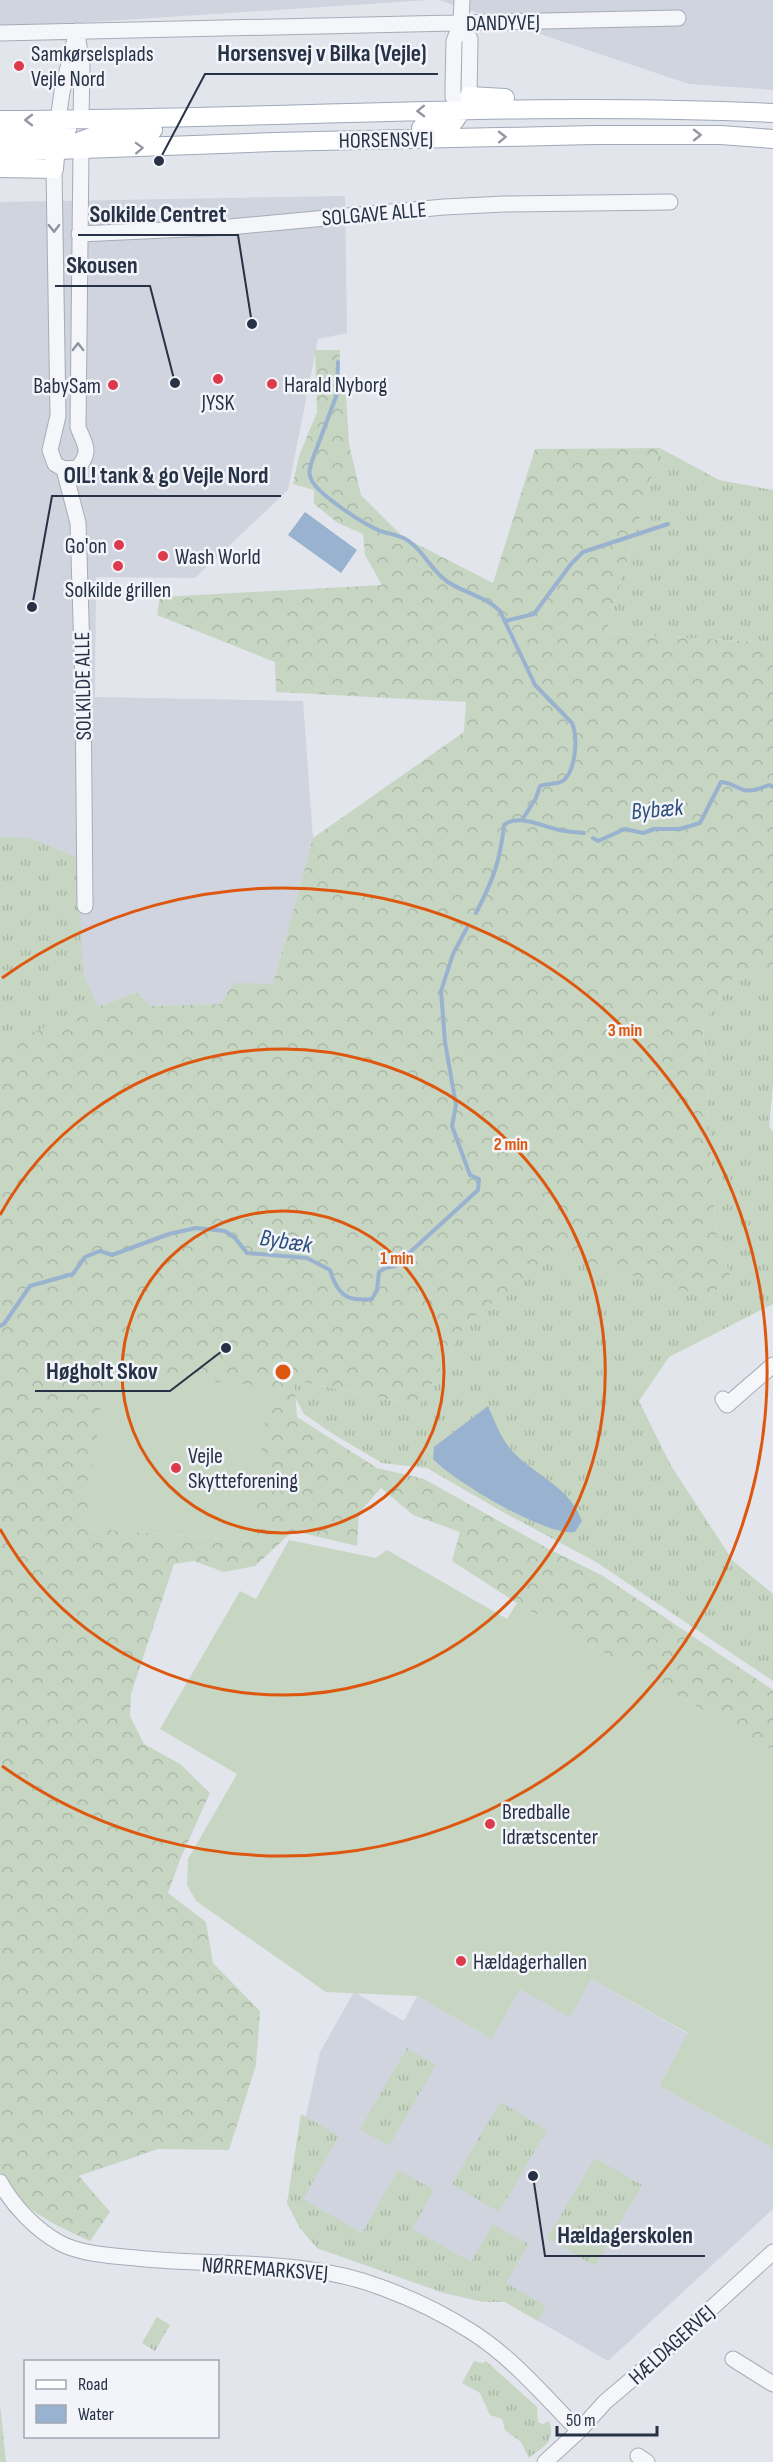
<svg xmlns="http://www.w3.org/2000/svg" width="773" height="2462" viewBox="0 0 773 2462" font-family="'Sofia Sans Condensed',sans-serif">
  <defs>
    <pattern id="grass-tufts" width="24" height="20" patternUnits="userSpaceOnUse" patternTransform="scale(1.5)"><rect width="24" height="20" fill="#c6d6c2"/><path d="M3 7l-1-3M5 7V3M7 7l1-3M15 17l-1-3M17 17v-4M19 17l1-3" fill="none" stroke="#aab8a8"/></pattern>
    <pattern id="forest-crowns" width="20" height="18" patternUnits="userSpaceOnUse" patternTransform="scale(1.5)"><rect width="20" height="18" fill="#c6d6c2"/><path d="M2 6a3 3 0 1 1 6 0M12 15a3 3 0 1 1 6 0" fill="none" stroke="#aab8a8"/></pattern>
  </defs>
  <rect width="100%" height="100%" fill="#e2e5ec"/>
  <path fill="#cfd4de" d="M0,0H429L0,28Z
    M439,0H773V90L689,84Z
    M345,196L347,333L318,339L288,490L195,578L96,577L95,697L303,701L313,838L273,984H234L220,1004L150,1006L137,992L0,1045V202Z
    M591,1979L688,2034L659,2086L773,2148V2209L608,2361L505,2302H484L444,2293L317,2248L300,2228L287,2203L320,2052L354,1992L404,2021L417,1996L492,2039L520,1989Z"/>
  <path fill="url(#grass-tufts)" d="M660,448L719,480L773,490V643L606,633Z
    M0,837L30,838L78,858L83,974L98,1007L0,1045Z
    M773,970V1085L769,1127L773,1132V1304L669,1357L639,1401L670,1464L733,1561L773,1594V1681L596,1562L503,1512L427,1468L382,1463L333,1434L304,1414L295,1397L294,1380L419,1406L467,1322L559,1254L708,1297L731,1278L716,1234L703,1024L731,980Z
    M407,2048L436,2065L389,2146L360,2129Z
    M500,2102L547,2130L499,2212L452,2184Z
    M301,2114L339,2136L303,2199L362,2233L398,2170L434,2190L412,2229L471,2262L493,2224L528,2244L506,2283L546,2306L538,2321L505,2302H484L444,2293L317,2248L300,2228L287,2203Z
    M595,2158L642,2185L595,2266L547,2238Z
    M157,2317L170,2325L155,2351L142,2343Z
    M474,2361L483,2363L486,2361L537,2407L538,2422L543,2424L549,2421C556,2442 544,2446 529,2458L521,2442L505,2430L502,2419L490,2415L480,2393L462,2383Z"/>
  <path fill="url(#forest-crowns)" fill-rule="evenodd" d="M315,350H340L339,376L346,396L349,444L361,495L403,537L493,583L535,449L660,448L606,633L773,643V970L731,980L703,1024L716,1234L731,1278L708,1297L559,1255L467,1322L419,1406L294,1380L297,1417L377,1468L424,1479L547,1548L603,1576L773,1690V1751L517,1603L452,1561L460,1532L413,1515L381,1488L359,1513L357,1546L293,1531L255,1566L224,1572L194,1561L174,1564L131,1694L130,1716L144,1744L180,1764L210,1793L181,1857L168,1893L206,1922L213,1963L260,2011L256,2065L229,2150L158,2149L79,2176L110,2212L90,2241C51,2223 22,2211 0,2172V1045L137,992L150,1006L220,1004L234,983L273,984L313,838L464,732L466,702L276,692L275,662L157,615L160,597L382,585L365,555L363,534L338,523L314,504V490L293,484L299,456L317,412ZM269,1386L250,1541L86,1528Z
    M0,2404L6,2462H0Z"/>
  <path fill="#c6d6c2" d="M105,1374L270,1386L250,1541L85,1528Z
    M289,1540L376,1558L387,1550L507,1619L517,1603L773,1751V2148L659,2086L688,2033L591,1979L570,2017L520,1989L492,2039L417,1996L326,1992L196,1901L187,1885L188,1859L237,1774L160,1729L240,1591L256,1599Z"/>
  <path fill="#99b2cf" d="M305,512L357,550L341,573L288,535Z
    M488,1406C495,1422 501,1439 513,1452C537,1477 570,1487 582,1521L575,1532C547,1537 452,1480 433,1459L434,1447Z"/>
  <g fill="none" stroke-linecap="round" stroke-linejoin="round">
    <path stroke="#99b2cf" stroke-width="4" d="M338,362L337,394L312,461C310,467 308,473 311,479C318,495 364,524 380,531C390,534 402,535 410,542C425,553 432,572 448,582C464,593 485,596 500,611L535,685L572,723C578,737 576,769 564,780C558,785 547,783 540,786L536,798L522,820
      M505,621L534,614L571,564L583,552L668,524
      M593,838L598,841L625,829L643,833L655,829H680L700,823L721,782C730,782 736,788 744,790C753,792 761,788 769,785L773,787
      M476,913C493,880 500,862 504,825C518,813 544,827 560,830C568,832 576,832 584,833
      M0,1326L4,1324L30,1286L73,1274L85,1257L100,1251L112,1255L169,1234L196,1228L225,1231L235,1238L247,1253L307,1258L330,1270C337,1294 346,1302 372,1299L377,1290L379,1272L385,1268L395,1266L478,1190L479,1179L470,1175L452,1126L456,1105L445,1042L441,991L453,954L468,926"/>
    <g stroke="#a6acb7" stroke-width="17">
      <path id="minor" d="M461,23L470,39L469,96L462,110L453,97V86L454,41L461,23L462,0
        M0,33L678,18
        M78,40L82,67L81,120
        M58,120L62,92L77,31
        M54,169L58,416L50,450L55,464L64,469L78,468C92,450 85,446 78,427L81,150
        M79,234L230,227L444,207L504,204L670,202
        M64,469L78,523L83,684L85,906
        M723,1399L727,1405L773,1365
        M0,2182C13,2206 36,2230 60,2243C80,2254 113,2256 136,2258C218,2267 303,2257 383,2288C413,2299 444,2314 472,2332C513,2358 545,2397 579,2431
        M733,2359L773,2384
        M638,2456L647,2462
        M545,2462L579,2431L605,2402L658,2357L773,2252"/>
    </g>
    <g stroke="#9fa9b9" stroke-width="20">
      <path id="major" d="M469,96L505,98
        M0,120C258,120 515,101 773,113
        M421,128L453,123L462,110
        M0,137L57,135L67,129
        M66,146L106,132L153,130
        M0,152L274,142L594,135H721L773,139
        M0,168L54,169L58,120"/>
    </g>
    <use href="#minor" stroke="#f5f6f9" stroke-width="15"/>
    <use href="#major" stroke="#fff" stroke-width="18"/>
  </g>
  <defs><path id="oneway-chevron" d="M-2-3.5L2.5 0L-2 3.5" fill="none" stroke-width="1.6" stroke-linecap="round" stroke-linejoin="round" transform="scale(1.5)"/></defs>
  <g stroke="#9398a2">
    <use href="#oneway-chevron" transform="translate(421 111) rotate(179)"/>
    <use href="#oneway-chevron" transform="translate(29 120) rotate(180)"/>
    <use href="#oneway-chevron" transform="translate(697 135)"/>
    <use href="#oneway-chevron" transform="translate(502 137) rotate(-1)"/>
    <use href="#oneway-chevron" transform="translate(139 148) rotate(-2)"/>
  </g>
  <g stroke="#8e94a0">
    <use href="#oneway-chevron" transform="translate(54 228) rotate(89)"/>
    <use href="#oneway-chevron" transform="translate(78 347) rotate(-90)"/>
  </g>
  <g fill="none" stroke="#de570f" stroke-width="3">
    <circle cx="283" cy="1372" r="161"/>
    <path d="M0 1215A323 323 0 1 1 0 1529"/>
    <path d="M2 978A484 484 0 1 1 2 1766"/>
  </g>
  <g fill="#de3a4e" stroke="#f2f4f9" stroke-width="2">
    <circle cx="19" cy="66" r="6"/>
    <circle cx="218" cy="379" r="6"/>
    <circle cx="272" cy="384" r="6"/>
    <circle cx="113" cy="385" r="6"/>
    <circle cx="119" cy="545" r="6"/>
    <circle cx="163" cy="556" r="6"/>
    <circle cx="118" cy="566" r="6"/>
    <circle cx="176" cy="1468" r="6"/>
    <circle cx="490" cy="1824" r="6"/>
    <circle cx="461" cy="1961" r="6"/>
  </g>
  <g text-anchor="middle" stroke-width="5" stroke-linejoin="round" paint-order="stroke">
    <g font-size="22" fill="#273246" stroke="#f2f4f9">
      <text transform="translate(503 22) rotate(-1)" y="8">DANDYVEJ</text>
      <text transform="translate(386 139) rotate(-1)" y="8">HORSENSVEJ</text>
      <text transform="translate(374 213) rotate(-5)" y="8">SOLGAVE ALLE</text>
      <text transform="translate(82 686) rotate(-91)" y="8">SOLKILDE ALLE</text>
      <text transform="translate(265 2268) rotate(4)" y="8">NØRREMARKSVEJ</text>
      <text transform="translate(671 2344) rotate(-42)" y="8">HÆLDAGERVEJ</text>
    </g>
    <g font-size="22" fill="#273246" stroke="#f2f4f9" text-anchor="start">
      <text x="31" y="61">Samkørselsplads<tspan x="31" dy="25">Vejle Nord</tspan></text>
      <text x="284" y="392">Harald Nyborg</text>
      <text x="101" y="393" text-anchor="end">BabySam</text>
      <text x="218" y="410" text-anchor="middle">JYSK</text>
      <text x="107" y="553" text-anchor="end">Go'on</text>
      <text x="175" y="564">Wash World</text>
      <text x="118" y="597" text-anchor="middle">Solkilde grillen</text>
      <text x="188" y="1463">Vejle<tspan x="188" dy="25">Skytteforening</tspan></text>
      <text x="502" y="1819">Bredballe<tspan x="502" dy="25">Idrætscenter</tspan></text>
      <text x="473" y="1969">Hældagerhallen</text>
    </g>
    <g font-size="24" font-style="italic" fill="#2d4f7f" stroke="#f2f4f9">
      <text transform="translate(657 809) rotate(-5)" y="8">Bybæk</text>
      <text transform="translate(286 1241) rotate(9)" y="8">Bybæk</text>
    </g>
  </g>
  <circle cx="283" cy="1372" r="9" fill="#de570f" stroke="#f2f4f9" stroke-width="3"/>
  <g font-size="18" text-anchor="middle" font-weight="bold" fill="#de570f" stroke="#f2f4f9" stroke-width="5" stroke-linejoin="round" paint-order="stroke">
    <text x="625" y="1036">3 min</text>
    <text x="511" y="1150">2 min</text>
    <text x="397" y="1264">1 min</text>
  </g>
  <path fill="none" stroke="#273246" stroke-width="2" d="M159 161L205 74H438M252 324L238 235H78M175 383L150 286H55M32 607L52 496H281M226 1348L170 1391H35M533 2176L545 2256H705"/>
  <g fill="#273246" stroke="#f2f4f9" stroke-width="2">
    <circle cx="159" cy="161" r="6"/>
    <circle cx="252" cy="324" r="6"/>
    <circle cx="175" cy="383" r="6"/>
    <circle cx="32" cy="607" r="6"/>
    <circle cx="226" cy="1348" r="6"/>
    <circle cx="533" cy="2176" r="6"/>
  </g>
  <g font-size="24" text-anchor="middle" font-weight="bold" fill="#273246" stroke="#f2f4f9" stroke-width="5" stroke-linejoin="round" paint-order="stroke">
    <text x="322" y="61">Horsensvej v Bilka (Vejle)</text>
    <text x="158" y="222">Solkilde Centret</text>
    <text x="102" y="273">Skousen</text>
    <text x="166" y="483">OIL! tank &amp; go Vejle Nord</text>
    <text x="102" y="1379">Høgholt Skov</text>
    <text x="625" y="2243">Hældagerskolen</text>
  </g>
  <rect x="24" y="2360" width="195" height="78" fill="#f2f4f9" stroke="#a1a6b1" stroke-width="1.5"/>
  <rect x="36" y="2380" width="30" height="9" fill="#ffffff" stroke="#a1a6b1" stroke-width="1.5"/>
  <text x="78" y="2390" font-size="18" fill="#273246">Road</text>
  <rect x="36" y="2405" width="30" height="18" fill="#99b2cf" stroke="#a1a6b1" stroke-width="1.5"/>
  <text x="78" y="2420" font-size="18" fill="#273246">Water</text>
  <path d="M557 2426v9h100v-9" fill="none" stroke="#273246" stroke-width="3"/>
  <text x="566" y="2426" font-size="18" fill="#273246" stroke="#f2f4f9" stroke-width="4.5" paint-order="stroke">50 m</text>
</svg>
